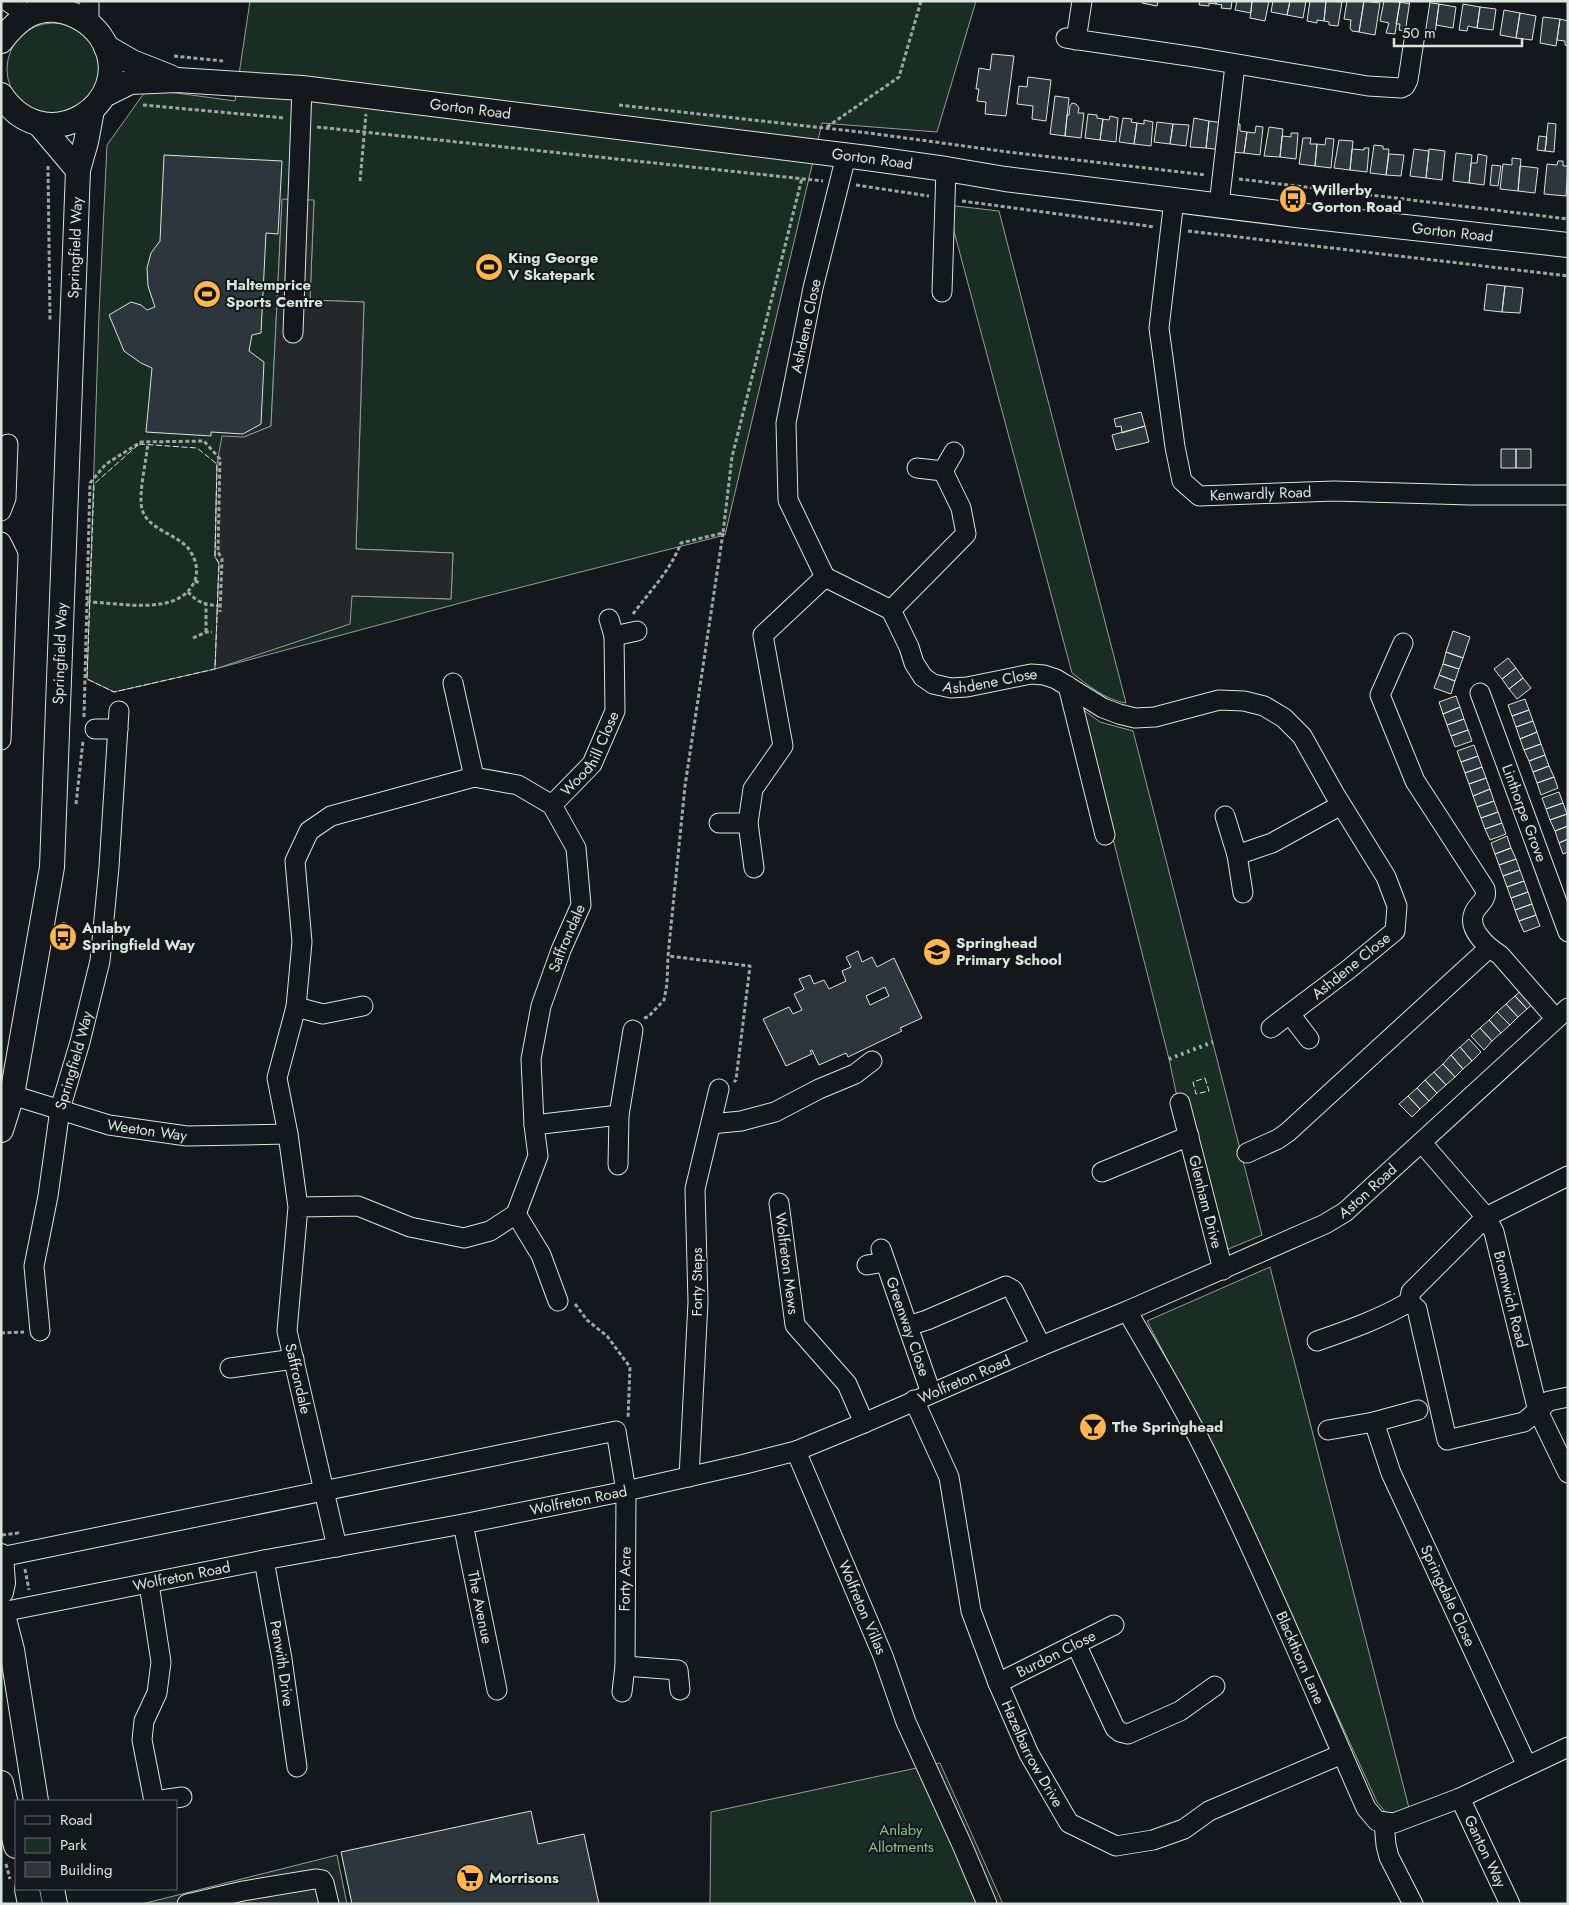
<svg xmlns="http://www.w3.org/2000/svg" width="1569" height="1905" viewBox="0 0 1569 1905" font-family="Jost,sans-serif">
  <rect width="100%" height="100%" fill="#14181c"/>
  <path fill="#1a2d24" stroke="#939e99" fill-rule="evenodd" d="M250,1H976L937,132L822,123L725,535L479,598L215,669L114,692L87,679L99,314L107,145L147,89L235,101ZM282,200L314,201L310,300L364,302L356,549L453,553L451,599L351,596L215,668L219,563L215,557L217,464L244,437L271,426Z
    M7 69a46 46 0 1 1 92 0a46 46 0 1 1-92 0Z
    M947,205L999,211L1126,703C1105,700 1088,685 1072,673Z
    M1080,709L1085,711L1100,722L1133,731L1262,1235L1226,1250L1186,1095L1177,1097L1169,1059Z
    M1270,1267L1409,1808L1397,1813H1386L1377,1802L1224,1468L1147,1321Z
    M940,1763L1003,1904H710L711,1812Z"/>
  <path fill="#24282b" stroke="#939e99" d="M282,199L314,200L310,300L364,302L356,549L453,553L451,599L352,596L350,624L215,669L219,563L215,557L217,464L222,436L244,437L271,426Z
    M337,1855L347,1904H142Z"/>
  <path fill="#2c363c" stroke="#d8e6dc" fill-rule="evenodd" d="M1142,1H1158L1157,6L1142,3Z
    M1200,1H1216V4L1209,3V6L1199,5Z
    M1216,1H1232L1231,9L1221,8L1222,5L1216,4Z
    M1237,1H1252L1251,13L1235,10Z
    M1252,1H1269L1265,21L1250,18Z
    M1273,1H1290L1287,15L1271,12Z
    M1290,1H1306L1303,18L1287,15Z
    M1310,1H1326L1324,21L1317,20V23L1307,21Z
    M1326,1L1342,2L1338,26L1329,25V22L1324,21Z
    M1347,1H1364L1359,32L1352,31L1350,28L1351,20L1344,19Z
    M1364,1L1380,3L1375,35L1359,32Z
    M1384,1L1400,2L1395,34L1386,33L1389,23L1380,21Z
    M1400,2L1416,5L1407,32L1399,30L1400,24H1396Z
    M1424,2L1439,4L1435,34L1419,32Z
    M1439,4L1456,7L1453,28L1436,25Z
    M1463,4L1480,7L1477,28L1468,26L1467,31L1459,30Z
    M1480,7L1496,9L1493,30L1477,28Z
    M1504,10L1520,13L1516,38L1500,35Z
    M1520,13L1536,16L1532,40L1516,38Z
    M1543,17L1560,19L1556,46L1540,43Z
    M1560,19L1568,21V46L1565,45V41L1557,40Z
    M992,54L1014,56L1006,116L985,114L986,102L977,101L979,89H976L979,68L990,70Z
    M1028,77L1051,80L1046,121L1032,119L1033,106L1017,104L1019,86L1027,87Z
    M1055,96L1069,98L1065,136L1050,134Z
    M1072,103L1076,104L1079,108L1078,113H1084L1081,138L1065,136L1067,115H1069L1070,106Z
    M1088,114L1097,115V118L1103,119L1100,140L1085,138Z
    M1110,116L1118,118L1116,142L1100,140L1103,119L1109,120Z
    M1123,118L1132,119L1131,122L1137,123L1134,144L1119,142Z
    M1194,118L1209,121L1206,148L1190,147Z
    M1144,120L1153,122L1151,146L1134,144L1137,123L1144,124Z
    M1209,121L1225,123L1222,150L1206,148Z
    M1157,122L1173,124L1170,144L1154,142Z
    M1233,123L1240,124V131L1247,132L1244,153L1229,152Z
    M1548,123L1556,124L1554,152L1545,151Z
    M1173,124L1189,125L1186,146L1170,144Z
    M1256,126L1263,127L1260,155L1244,153L1247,132L1255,133Z
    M1269,127L1283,129L1280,157L1264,156Z
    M1291,133H1298L1296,159L1280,157L1282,136L1291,137Z
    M1539,136L1547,137L1545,151L1537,150Z
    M1303,138H1311L1310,144H1317L1315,166L1299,164Z
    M1326,138L1334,139L1331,168L1315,166L1317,144L1325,145Z
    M1339,140L1353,141L1350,170L1334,168Z
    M1374,145L1383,146V149H1389L1386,175L1370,173Z
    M1364,148H1369L1367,172L1350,170L1352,149L1364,150Z
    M1414,149L1429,151L1426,178L1410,176Z
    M1429,149L1445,151L1442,180L1426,178Z
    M1456,153L1472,155L1469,183L1453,181Z
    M1389,154L1404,155L1401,176L1386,175Z
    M1478,154L1487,156L1484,185L1469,183L1471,163H1477Z
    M164,155L282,161L278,234L266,233L261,333L252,335L249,351L264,362L261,424L243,434L211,432V436L146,432L152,368L141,363L124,351L109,315L131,302L141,305L147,310L155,307L148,286L147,268L151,253L160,241Z
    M1512,158L1521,159L1518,191L1500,189L1503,164L1512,165Z
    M1558,161H1563V166H1568L1566,196L1544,194L1547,164L1557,165Z
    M1492,165L1501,166L1498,186L1490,185Z
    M1520,166L1538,168L1535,193L1518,191Z
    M1487,284L1505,286L1502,312L1484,310Z
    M1505,286L1523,288L1520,313L1502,312Z
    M1141,412L1145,426L1122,433L1121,426L1116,427L1114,419Z
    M1145,426L1149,442L1116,450L1112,435Z
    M1501,449H1516V468H1501Z
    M1516,449H1531V468H1516Z
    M1453,631L1470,637L1463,658L1446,652Z
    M1446,652L1463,658L1459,669L1443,664Z
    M1508,658L1516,668L1502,679L1494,669Z
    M1443,664L1459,669L1455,681L1439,675Z
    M1516,668L1523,678L1509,689L1502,679Z
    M1439,675L1455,681L1451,694L1434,688Z
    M1523,678L1531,688L1517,699L1509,689Z
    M1456,696L1460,707L1443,714L1439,702Z
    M1525,699L1529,710L1512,716L1508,705Z
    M1460,707L1464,719L1447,725L1443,714Z
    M1529,710L1533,721L1516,727L1512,716Z
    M1464,719L1468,730L1451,736L1447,725Z
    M1533,721L1537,732L1520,739L1516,727Z
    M1468,730L1472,741L1455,747L1451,736Z
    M1537,732L1541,744L1524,750L1520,739Z
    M1541,744L1545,755L1529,761L1524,750Z
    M1474,745L1478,756L1461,762L1457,751Z
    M1545,755L1549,766L1533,772L1529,761Z
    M1478,756L1482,767L1465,773L1461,762Z
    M1549,766L1554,777L1537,783L1533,772Z
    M1482,767L1486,778L1469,784L1465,773Z
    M1554,777L1558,788L1541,795L1537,783Z
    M1486,778L1490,789L1473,796L1469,784Z
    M1490,789L1494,801L1477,807L1473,796Z
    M1559,792L1563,803L1546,809L1542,798Z
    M1494,801L1498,812L1481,818L1477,807Z
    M1563,803L1567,814L1550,820L1546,809Z
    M1498,812L1502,823L1485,829L1481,818Z
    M1567,814L1568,826L1555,831L1550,820Z
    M1502,823L1506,834L1490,840L1485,829Z
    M1568,826V839L1559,843L1555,831Z
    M1507,836L1511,848L1495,854L1491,843Z
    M1568,839V852L1563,854L1559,843Z
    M1511,848L1516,859L1499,865L1495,854Z
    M1516,859L1520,870L1503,876L1499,865Z
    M1520,870L1524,881L1507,887L1503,876Z
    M1524,881L1528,892L1511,898L1507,887Z
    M1528,892L1532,904L1515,910L1511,898Z
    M1532,904L1536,915L1519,921L1515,910Z
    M1536,915L1540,926L1524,932L1519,921Z
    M858,951L862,962L872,957L877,967L894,958L922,1018L900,1028L902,1031L848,1057L846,1053L819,1065L812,1050L810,1051L812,1054L786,1066L763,1019L789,1007L793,1014L802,1010L794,994L804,989L799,979L810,975L814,984L824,980L829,989L846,981L842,971L851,967L846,957ZM885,987L889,996L870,1005L866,996Z
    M1524,988L1536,1001L1527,1009L1515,996Z
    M1515,996L1527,1009L1518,1017L1506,1004Z
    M1506,1004L1518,1017L1510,1025L1497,1012Z
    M1497,1012L1510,1025L1501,1033L1489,1020Z
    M1489,1020L1501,1033L1492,1041L1480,1028Z
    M1480,1028L1492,1041L1484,1050L1471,1036Z
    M1469,1039L1481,1052L1472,1061L1460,1047Z
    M1460,1047L1472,1061L1463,1069L1451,1055Z
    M1451,1055L1463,1069L1455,1077L1443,1064Z
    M1443,1064L1455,1077L1446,1085L1434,1072Z
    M1434,1072L1446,1085L1437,1093L1425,1080Z
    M1425,1080L1437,1093L1429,1101L1417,1088Z
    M1417,1088L1429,1101L1420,1109L1408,1096Z
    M1408,1096L1420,1109L1412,1117L1399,1104Z
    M531,1811L538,1844L584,1834L599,1904H352L341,1852Z"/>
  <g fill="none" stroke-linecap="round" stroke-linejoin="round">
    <g stroke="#d8e6dc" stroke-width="21">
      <g id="minor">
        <path d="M7,1L28,15"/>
        <path d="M89,23V1"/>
        <path d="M1066,38L1195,57L1368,86L1401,88L1405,86L1408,80L1420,1"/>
        <path d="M1076,40L1082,1"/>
        <path id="s1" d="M846,156L813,288L786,423L788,500L825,577L891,610L909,647L914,663L923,677L933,684L951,688L967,687L1031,674L1044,675L1056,679L1103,708L1119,714L1135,718L1155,717L1219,700L1244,701L1264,706L1284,718L1302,736L1334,793L1386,877L1397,906L1395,931L1349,969L1271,1028"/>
        <path id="s2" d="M1174,200L1159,328L1175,447L1182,481L1199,496L1334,491L1470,495H1568"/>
        <path d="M1219,205L1235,65"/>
        <path d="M942,292L946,169"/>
        <path d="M293,333L302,88"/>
        <path d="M917,468L943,471L954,452"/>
        <path d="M1,511L6,498L8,444"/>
        <path d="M1,542L8,556L1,740"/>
        <path d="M891,610L966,534L961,508L943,471"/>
        <path d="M614,636L637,631"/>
        <path d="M1403,643L1380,695L1415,781L1485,889C1488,901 1478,903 1474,913C1467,929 1487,947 1500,955L1556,1019"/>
        <path d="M453,683L474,777"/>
        <path d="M1068,686L1105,835"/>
        <path id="s3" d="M1480,693L1568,932"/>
        <path d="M95,729H118"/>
        <path id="s4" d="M552,805L592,764L615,711L614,636L609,619"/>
        <path d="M1225,816L1237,855L1243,893"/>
        <path d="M719,823H748"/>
        <path d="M1237,855L1272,843L1341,805"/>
        <path d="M754,868L748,823L753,789L783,746L763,635L825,577"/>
        <path d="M296,1007L323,1014L363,1006"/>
        <path d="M1290,1014L1309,1039"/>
        <path id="s5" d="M12,1095L109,1125L187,1136L288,1134"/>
        <path id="s6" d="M1180,1103L1223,1270"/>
        <path d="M711,1124L741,1121L775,1112L819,1089L855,1074L872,1061"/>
        <path d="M534,1125L619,1115"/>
        <path id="s7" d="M1422,1143L1486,1217L1494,1232L1538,1411L1568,1473"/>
        <path d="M1247,1153L1278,1139L1288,1132L1489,948"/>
        <path d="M618,1165L619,1115L633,1030"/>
        <path d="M1102,1172L1189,1136"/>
        <path id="s8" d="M779,1203L795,1325L847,1384L864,1423"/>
        <path id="s9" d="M298,1207L358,1206L410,1227L464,1238L490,1231L516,1214L538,1156L534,1125L531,1059L541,1006L561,950L581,905L576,848L552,805L518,785L474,777L331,816L309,831L295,861L302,942L296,1007L277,1078L288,1134L298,1207L287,1331L337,1547"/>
        <path d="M516,1214L541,1255L558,1301"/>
        <path id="s10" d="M881,1249L931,1393"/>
        <path d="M867,1265L885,1262"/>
        <path d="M1409,1302L1417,1309L1447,1440L1524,1422L1549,1401L1568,1397"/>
        <path d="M1409,1302L1411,1292L1486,1217L1568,1176"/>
        <path id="s11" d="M1127,1311C1158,1364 1189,1416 1215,1471C1269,1582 1316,1695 1366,1808L1377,1821L1394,1823L1460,1798L1568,1747"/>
        <path d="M908,1326L927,1320L1006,1286L1013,1290L1041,1346"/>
        <path id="s12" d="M40,1331L34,1266L48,1196L60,1109L80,1042L100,961L109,867L119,711"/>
        <path d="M1317,1341C1349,1330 1380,1319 1409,1302"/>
        <path d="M230,1368L294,1359"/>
        <path id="s13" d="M914,1400L949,1477L971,1611L998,1683L1029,1754L1069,1823L1116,1846L1153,1840L1184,1829L1209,1811L1342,1754"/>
        <path id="s14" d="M1374,1422L1391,1473L1527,1766"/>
        <path d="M1328,1430L1374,1422L1418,1410"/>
        <path id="s15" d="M796,1451L883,1656L906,1722L963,1847L987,1904"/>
        <path d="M689,1477L698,1302L695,1189L719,1089"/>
        <path id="s16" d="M463,1524L497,1690"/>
        <path d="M1,1557L616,1431L626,1491L625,1666L622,1692"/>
        <path id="s17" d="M264,1560L282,1659L297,1767"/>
        <path d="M149,1584L161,1662L157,1693L144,1721L142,1740L154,1801"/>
        <path id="s18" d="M7,1611L264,1560L463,1524L626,1491L745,1464L796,1451L864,1423L1041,1346L1127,1311L1325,1224L1345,1212L1568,1008"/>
        <path d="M1076,1644L1115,1728L1120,1732L1128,1734L1180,1711L1215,1686"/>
        <path d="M625,1666L678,1670L680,1690"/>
        <path id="s19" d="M998,1683L1114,1625"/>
        <path id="s20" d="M1460,1798L1510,1904"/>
        <path d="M154,1801L182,1797"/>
        <path d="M1384,1822L1386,1845L1389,1857L1413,1904"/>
        <path d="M187,1904L243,1891L315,1879L322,1880L324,1883L329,1904"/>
      </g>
    </g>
    <g stroke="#d8e6dc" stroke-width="26">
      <g id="major">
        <path d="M1,41C17,20 35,5 62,11C81,16 95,26 104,42C136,104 46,162 1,95"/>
        <path d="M106,47L132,62L170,77"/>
        <path id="s21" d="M104,95L130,82L177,80L302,88L867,158L946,169L1005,179L1296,215L1568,245"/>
        <path d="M40,125L78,170"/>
        <path id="s22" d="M1,1130L12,1095L52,867L78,170L86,142L92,110"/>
        <path d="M1,1556L3,1583L1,1592"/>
        <path d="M4,1619L12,1650L36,1801"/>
        <path d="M1,1783L16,1846"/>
        <path d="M27,1889L30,1904"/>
        <path d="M52,1889L55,1904"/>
      </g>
    </g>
    <path stroke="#9da8a2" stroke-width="3" stroke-dasharray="4 2.5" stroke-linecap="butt" d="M174,56L223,61
      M143,105L285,118
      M619,105L869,133L1008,152L1206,175
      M317,127L823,181
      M827,127L899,77L921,1
      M48,166L50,320
      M1239,179L1568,219
      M360,181L366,114
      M856,185L929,196
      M962,201L1155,227
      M1188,231L1568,276
      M723,533L685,786L668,956L750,966L736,1080L734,1082
      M195,581L200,583
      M188,592C198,603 206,605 220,606
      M87,602C118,602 180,618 195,580C199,569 195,557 188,548C176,534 147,529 142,509C138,493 147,459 148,441
      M633,614C650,591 670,571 681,543L723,533L732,457L802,178
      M206,632V605
      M193,638L206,632H212
      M84,717L90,483L106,464L141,442L204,441L220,459L218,552L222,559L220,612
      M76,804L83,741
      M62,938L64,922
      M644,1018L648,1017L664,1000L667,984L668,956
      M575,1304L587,1320L607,1336L630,1367L628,1419
      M1,1333L24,1332
      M2,1535L18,1533L19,1536
      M25,1569L29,1590
      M6,1864L10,1879"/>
    <use href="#minor" stroke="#14181c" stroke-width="19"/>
    <use href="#major" stroke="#14181c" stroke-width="24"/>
    <path stroke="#8ac095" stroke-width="4" stroke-dasharray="2.5 4" stroke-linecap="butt" d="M1169,1059L1213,1042"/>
    <path stroke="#d8e6dc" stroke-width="1" stroke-dasharray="6 2.5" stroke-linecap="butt" d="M139,444L197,448L217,464L215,557L219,563L215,669L114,692L87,679L94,484Z
      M1205,1078L1209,1091L1196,1094L1193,1082Z"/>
  </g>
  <defs>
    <g id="bus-disc" transform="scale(1.4375)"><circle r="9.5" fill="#ffb74d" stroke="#14181c"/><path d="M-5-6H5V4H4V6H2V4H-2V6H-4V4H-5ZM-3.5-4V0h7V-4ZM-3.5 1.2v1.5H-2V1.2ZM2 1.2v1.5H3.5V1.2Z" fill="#111"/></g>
    <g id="stadium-disc" transform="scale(1.4375)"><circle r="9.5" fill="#ffb74d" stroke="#14181c"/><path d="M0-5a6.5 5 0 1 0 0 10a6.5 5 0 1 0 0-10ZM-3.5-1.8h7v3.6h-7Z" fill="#111"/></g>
    <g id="school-disc" transform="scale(1.4375)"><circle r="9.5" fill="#ffb74d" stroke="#14181c"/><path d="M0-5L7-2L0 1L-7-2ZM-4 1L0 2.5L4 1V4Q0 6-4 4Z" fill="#111"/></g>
    <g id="bar-disc" transform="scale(1.4375)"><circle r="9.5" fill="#ffb74d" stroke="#14181c"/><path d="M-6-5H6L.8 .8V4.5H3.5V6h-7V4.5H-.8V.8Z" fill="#111"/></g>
    <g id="supermarket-disc" transform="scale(1.4375)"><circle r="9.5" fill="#ffb74d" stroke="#14181c"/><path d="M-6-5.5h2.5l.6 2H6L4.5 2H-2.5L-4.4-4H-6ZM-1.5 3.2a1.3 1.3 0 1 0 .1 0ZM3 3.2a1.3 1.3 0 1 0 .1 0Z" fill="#111"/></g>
  </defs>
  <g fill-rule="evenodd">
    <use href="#bus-disc" x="1293" y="199"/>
    <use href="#stadium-disc" x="489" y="267"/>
    <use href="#stadium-disc" x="207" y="294"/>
    <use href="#bus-disc" x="63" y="937"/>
    <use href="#school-disc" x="937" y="952"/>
    <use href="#bar-disc" x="1093" y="1427"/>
    <use href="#supermarket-disc" x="470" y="1878"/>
  </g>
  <g text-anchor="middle" stroke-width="4" stroke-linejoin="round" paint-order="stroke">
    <g font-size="15" fill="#d8e6dc" stroke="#14181c">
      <text dy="5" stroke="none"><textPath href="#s21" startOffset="371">Gorton Road</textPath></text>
      <text dy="5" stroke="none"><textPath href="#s21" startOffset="776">Gorton Road</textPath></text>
      <text dy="5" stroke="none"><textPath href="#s21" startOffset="1361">Gorton Road</textPath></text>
      <text dy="5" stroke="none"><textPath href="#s22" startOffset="888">Springfield Way</textPath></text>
      <text transform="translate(806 326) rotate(-78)" y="5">Ashdene Close</text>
      <text dy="5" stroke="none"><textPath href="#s2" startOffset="368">Kenwardly Road</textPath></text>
      <text dy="5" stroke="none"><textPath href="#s22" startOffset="482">Springfield Way</textPath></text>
      <text dy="5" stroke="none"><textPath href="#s1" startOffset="655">Ashdene Close</textPath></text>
      <text dy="5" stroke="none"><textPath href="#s4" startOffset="65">Woodhill Close</textPath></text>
      <text dy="5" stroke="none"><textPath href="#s3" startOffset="128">Linthorpe Grove</textPath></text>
      <text dy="5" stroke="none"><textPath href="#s9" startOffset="515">Saffrondale</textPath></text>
      <text transform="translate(1351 966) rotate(-39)" y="5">Ashdene Close</text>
      <text dy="5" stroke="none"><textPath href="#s12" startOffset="275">Springfield Way</textPath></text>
      <text dy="5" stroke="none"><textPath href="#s5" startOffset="140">Weeton Way</textPath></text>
      <text dy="5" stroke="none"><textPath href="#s18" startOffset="1435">Aston Road</textPath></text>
      <text dy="5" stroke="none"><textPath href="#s6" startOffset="102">Glenham Drive</textPath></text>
      <text dy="5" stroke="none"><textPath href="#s8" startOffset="61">Wolfreton Mews</textPath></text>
      <text transform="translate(697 1282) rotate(-90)" y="5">Forty Steps</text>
      <text dy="5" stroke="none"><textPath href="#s7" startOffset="184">Bromwich Road</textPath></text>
      <text dy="5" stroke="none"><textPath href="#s10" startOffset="82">Greenway Close</textPath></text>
      <text dy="5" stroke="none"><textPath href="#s9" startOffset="1474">Saffrondale</textPath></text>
      <text dy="5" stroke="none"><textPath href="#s18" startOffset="988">Wolfreton Road</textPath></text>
      <text dy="5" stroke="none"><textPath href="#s18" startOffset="582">Wolfreton Road</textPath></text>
      <text dy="5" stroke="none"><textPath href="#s18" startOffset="178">Wolfreton Road</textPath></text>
      <text transform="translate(625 1579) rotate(-89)" y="5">Forty Acre</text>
      <text dy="5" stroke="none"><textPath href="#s14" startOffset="189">Springdale Close</textPath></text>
      <text dy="5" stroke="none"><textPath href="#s16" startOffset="85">The Avenue</textPath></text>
      <text dy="5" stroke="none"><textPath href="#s15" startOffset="170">Wolfreton Villas</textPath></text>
      <text dy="5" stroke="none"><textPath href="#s19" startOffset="65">Burdon Close</textPath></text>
      <text dy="5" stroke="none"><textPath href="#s11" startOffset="388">Blackthorn Lane</textPath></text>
      <text dy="5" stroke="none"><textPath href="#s17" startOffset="105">Penwith Drive</textPath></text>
      <text dy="5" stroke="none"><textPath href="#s13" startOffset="376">Hazelbarrow Drive</textPath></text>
      <text dy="5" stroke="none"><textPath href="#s20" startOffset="59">Ganton Way</textPath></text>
    </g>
    <g font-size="15" font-weight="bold" fill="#d8e6dc" stroke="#14181c" text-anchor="start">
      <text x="1312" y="195">Willerby<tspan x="1312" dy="17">Gorton Road</tspan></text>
      <text x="508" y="263">King George<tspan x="508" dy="17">V Skatepark</tspan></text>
      <text x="226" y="290">Haltemprice<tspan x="226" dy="17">Sports Centre</tspan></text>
      <text x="82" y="933">Anlaby<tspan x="82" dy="17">Springfield Way</tspan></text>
      <text x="956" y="948">Springhead<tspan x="956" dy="17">Primary School</tspan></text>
      <text x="1112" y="1432">The Springhead</text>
      <text x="489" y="1883">Morrisons</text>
    </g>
    <g font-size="15" fill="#8ac095" stroke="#14181c">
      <text x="901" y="1835">Anlaby<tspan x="901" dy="17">Allotments</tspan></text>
    </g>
  </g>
  <rect width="1569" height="1905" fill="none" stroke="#d8e6dc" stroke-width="5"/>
  <rect x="15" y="1800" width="162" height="90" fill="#14181c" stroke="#626a69"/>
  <rect x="25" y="1816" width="25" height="8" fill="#14181c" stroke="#626a69"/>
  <text x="60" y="1825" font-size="15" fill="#d8e6dc">Road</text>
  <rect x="25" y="1838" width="25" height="15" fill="#1a2d24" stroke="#626a69"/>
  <text x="60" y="1850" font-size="15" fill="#d8e6dc">Park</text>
  <rect x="25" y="1862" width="25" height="15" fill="#2c363c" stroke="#626a69"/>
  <text x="60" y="1875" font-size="15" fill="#d8e6dc">Building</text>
  <path d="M1394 38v8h128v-8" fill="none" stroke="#d8e6dc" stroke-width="2.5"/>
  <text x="1402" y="38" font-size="15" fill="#d8e6dc" stroke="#14181c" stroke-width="4" paint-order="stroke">50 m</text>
</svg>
